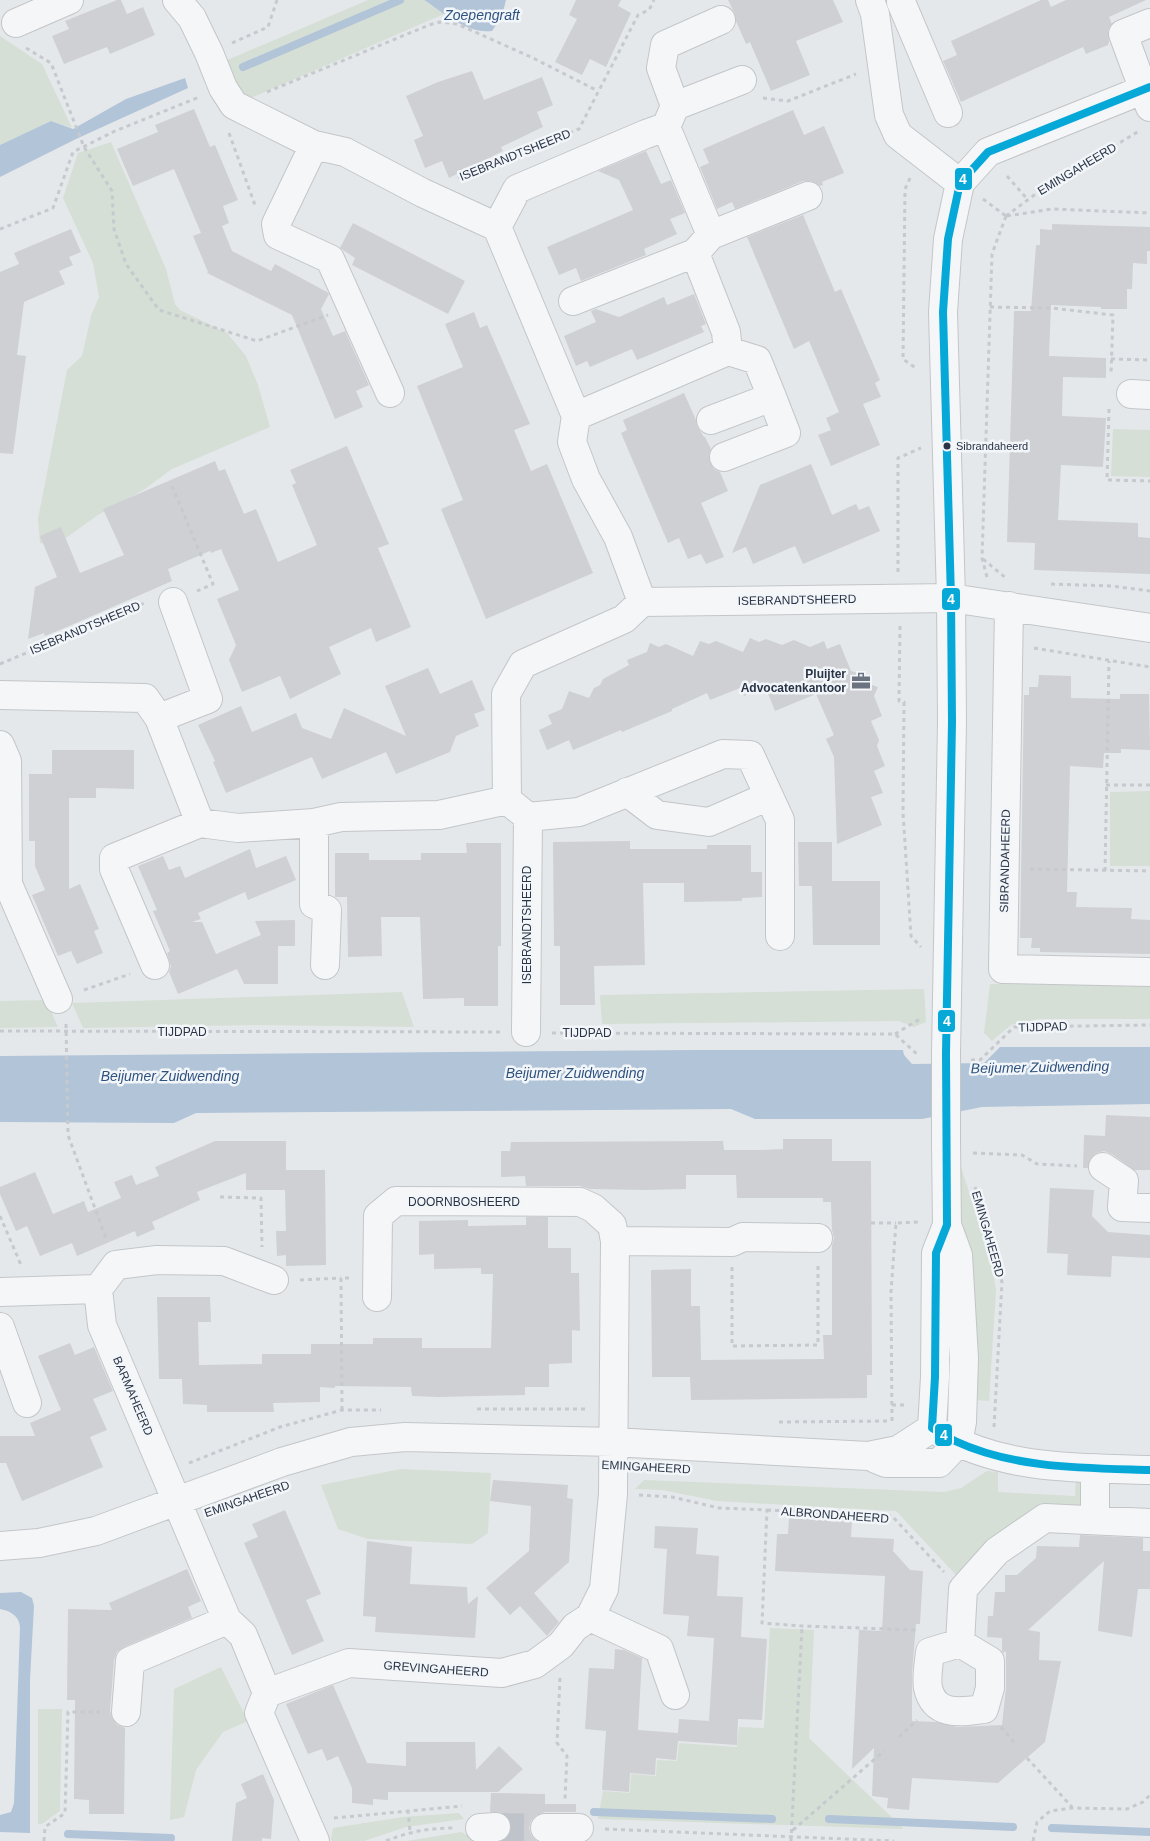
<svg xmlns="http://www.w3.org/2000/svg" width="1150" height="1841" viewBox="0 0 1150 1841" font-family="Helvetica,sans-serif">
  <rect width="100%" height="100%" fill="#e5e8eb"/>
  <path fill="#d5dfd5" d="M368,0H424L444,14L244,101L225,61Z
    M0,36L42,64L72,128L51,121L0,145Z
    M111,142L166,269L175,304L180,310L227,333L246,356L258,385L270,427L172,469L145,489L98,515L56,545L40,543L38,519L67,370L82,356L91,316L99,297L93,263L63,198L78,153Z
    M1113,429L1150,430V477L1111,476Z
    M1150,791V866H1110V792Z
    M990,984L1150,985V1019H1039L1011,1025L992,1041L984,1033Z
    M924,989L926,1022L914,1027L899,1021L602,1024L600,995Z
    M402,992L414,1027L257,1025L83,1028L72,1003Z
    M46,1000L58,1027L0,1028V1001Z
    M960,1164L991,1261L996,1290L989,1401L973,1400V1304L961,1213Z
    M401,1469L491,1473L488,1533L472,1544L368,1539L338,1529L321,1485Z
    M987,1471L998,1472V1492L1075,1496L1076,1477L1088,1478L1087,1504L957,1576L896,1511L717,1501L662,1490L635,1489L644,1480L944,1492L961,1488Z
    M770,1628L814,1630L809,1738L904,1829L598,1819L603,1791L630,1793L631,1774L656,1776L657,1760L677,1761L679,1743L737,1747L739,1727L764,1728Z
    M221,1667L248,1721L223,1732L196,1770L184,1817L170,1820L174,1689Z
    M38,1709H62L60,1811L42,1824H38Z
    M459,1813L464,1819L406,1827L364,1841H332L331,1839L333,1828L403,1817Z
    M461,1832L473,1838L474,1841H407Z"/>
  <path fill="#b1c4d8" d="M424,0H506L502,16L492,31C467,34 444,13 424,0Z
    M185,78L188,88L76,139L0,177V145L51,121L73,129L126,99Z
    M1000,1047H1150V1104L982,1107L922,1119H755L731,1109L196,1113L174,1123L0,1122V1056L694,1050H903L904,1055L912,1064L984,1063Z
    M21,1592L32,1598L34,1606L30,1680V1833L0,1832V1815L11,1812L14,1803L20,1627C19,1616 11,1611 0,1609V1593Z"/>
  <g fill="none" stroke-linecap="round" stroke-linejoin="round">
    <path stroke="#b1c4d8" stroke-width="8" d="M243,67L400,0
      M594,1812L772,1819
      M829,1819L1013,1827
      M1052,1828L1150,1832
      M68,1834L171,1838"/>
  </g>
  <path fill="#ced0d3" d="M117,0H121L127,14L143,7L155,35L110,54L107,47L64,64L52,36L69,29L65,21Z
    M576,0H621L618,6L631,13L606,67L590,59L582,75L555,62L577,19L569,15Z
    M728,0H833L843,22L796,41L810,75L771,91L750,42L746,44L736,21L735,14Z
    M1041,0H1048L1051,7L1066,0H1146L1109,17L1112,24L1108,31L1109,42L1108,45L1086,54L1083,47L961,102L943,61L957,55L951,41Z
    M472,71L484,100L542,77L553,105L537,112L543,127L501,147L503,151L449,178L442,161L425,168L414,140L423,136L406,96L438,82Z
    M194,109L210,147L215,145L238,200L223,206L229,223L222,226L232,251L271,271L275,264L327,292L329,294L321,309L333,336L345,331L369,385L356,391L363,407L335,419L292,315L207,273L208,272L193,236L201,233L174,169L133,186L117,149L158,132L155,125Z
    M793,110L804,135L824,126L844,173L822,182L823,185L820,186L811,181H803L735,209L732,202L717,209L700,167L709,163L703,149Z
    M646,151L661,184L671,180L685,213L670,219L677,234L644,249L646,255L581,281L576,268L559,275L547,247L633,210L619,180L598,171Z
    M803,215L835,292L841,289L880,380L875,383L881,397L863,404L880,445L831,466L818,435L831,430L826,418L839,412L809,341L794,349L747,237Z
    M353,223L465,281L448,314L352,265L355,258L340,248Z
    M1052,224L1150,227V251H1147V264L1133,263L1132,289H1127V309H1101V307L1051,305L1049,356L1106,358V378L1063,377L1062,416L1106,418L1103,467L1061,465L1058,520L1138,523V537L1150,538V574L1034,570L1035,543L1007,542L1014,311H1031L1036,245H1040V229L1052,230Z
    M71,229L81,252L69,257L73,265L59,271L65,284L24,302L17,355L26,356L13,454L0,453V272L19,264L14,253Z
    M694,294L706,324L701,326L704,332L637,360L632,349L590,367L587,361L576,366L564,336L596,322L591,311L596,309L619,317L664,297L667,305Z
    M474,312L480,328L487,325L530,424L514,430L531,471L547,464L593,573L486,619L441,509L463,500L417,386L463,367L445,324Z
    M684,393L696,420L697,426L704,437H705L711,449L709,455L710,463L714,469L720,472L728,491L701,503L724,557L706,564L701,554L688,559L679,538L668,543L621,433L627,430L623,420Z
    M347,446L389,544L378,548L411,627L376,642L371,628L329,647L341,674L290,699L280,676L242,692L229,660L236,645L217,599L239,590L221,549L211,553L210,551L168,569L172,581L67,627L45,636L44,633L28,639L35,587L57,577L40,536L61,527L80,573L124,555L103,509L215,461L219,471L225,469L244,514L256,509L278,562L317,545L292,485L296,483L290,470Z
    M811,464L832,515L856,504L859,510L869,506L880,531L803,564L795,546L753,564L746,547L732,553L760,485Z
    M750,638L759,642L766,639L782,645L794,640L810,647L824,641L827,649L840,644L851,671L866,676L869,684L878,687L874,696L882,716L871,721L879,740L877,746L885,766L874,771L883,793L871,797L882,825L837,844L834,757L826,739L834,735L816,694L775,711L765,686L744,696L740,688L710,700L707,693L672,709V711L622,732L621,730L573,750L569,740L547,750L539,730L552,724L548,715L562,709L569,691L589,698L594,688L600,685L603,679L629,665L627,660L647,652L650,643L659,647L666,644L693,656L700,641L709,644L716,641L743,652Z
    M428,668L440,694L472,680L485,710L474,714L479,726L456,736L450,752L396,774L386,752L322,779L312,757L226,793L213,762L215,761L198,725L241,706L252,732L296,713L302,728L331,739L344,708L406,736L385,686Z
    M1039,675L1071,676V698L1120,699V694H1149L1150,750L1121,749V753H1104L1103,768L1070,766L1067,892H1077L1076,907L1132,908L1131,919L1150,920V954L1040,952V948H1031L1032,938H1020L1024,695H1029V687H1038Z
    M52,750H134V789L96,788V798H69V889L80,884L99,929L94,931L103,953L77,964L71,951L58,956L32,895L45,890L35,866V841H29V774H52Z
    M630,841V849H707V845H751V872H762V897L742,898V901L684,902V883H643L645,965L594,966L595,1005H560V946H554L553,842Z
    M798,842H832V881H880V945H813L812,886H799Z
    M466,843H501V946H498V1006H464V998L423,999L420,917H381L382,956L348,957L347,897H335V853H369V860H421V853H467Z
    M250,849L256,868L286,856L296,880L248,900L245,892L198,913L201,919L192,922H202L216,954L261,935L255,921L295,920V946H278V984H244L237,969L178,994L169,972L171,966L167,953L170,951L153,911L157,910L138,866L163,856L169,870L180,866L185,878Z
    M1106,1115L1150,1117V1170H1134L1112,1154L1104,1151L1096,1153L1090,1159L1088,1168H1083L1084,1135L1105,1136Z
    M783,1139H832V1161H871L872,1375H867V1398L691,1400L690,1377H652L651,1270L691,1269V1306H700L701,1360L824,1359L823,1335H832V1245L834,1238L832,1230L831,1202H823V1198H737L736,1175H686V1189L646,1190L590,1189L580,1186H526L525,1176L501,1177V1151H510L511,1142L723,1141L724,1150H761L783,1149Z
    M215,1141H286V1170H325L326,1265L286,1266V1255L277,1256L276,1231H286L285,1190H246V1173L197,1192L200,1200L152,1222L155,1229L137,1237L135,1231L77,1256L72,1243L40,1256L27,1226L16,1231L0,1194V1187L35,1172L53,1214L84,1201L88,1212L121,1198L114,1182L132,1175L136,1185L159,1176L155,1167Z
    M1050,1188L1094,1190L1092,1216L1108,1232L1150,1235V1258L1112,1256L1111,1277L1067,1275L1068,1254L1047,1253Z
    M526,1217H548V1248H571V1273H579L580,1331L572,1330V1363L549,1364V1387H525V1395L439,1397L412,1396L411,1387L335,1386V1388L320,1387V1402L273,1403L274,1412H207V1405L183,1404L182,1379H159L157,1297H210L211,1322H198L199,1365L262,1364V1354H311V1344H373V1338H422V1348H491L493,1274H481V1268L434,1269V1254L419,1255V1221L468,1220V1226L526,1225Z
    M70,1343L75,1355L94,1347L113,1391L93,1399L107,1430L90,1437L103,1467L22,1501L6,1463H0V1436H35L30,1423L61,1410L38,1356Z
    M493,1480L568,1485L567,1498L573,1499L569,1562L534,1593L559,1622L547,1636L520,1606L510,1615L486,1588L529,1551L530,1529L531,1506L490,1501Z
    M285,1510L321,1594L306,1600L324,1641L292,1655L244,1543L258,1537L252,1524Z
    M789,1518L852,1521L851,1537L894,1539L893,1551L902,1561L910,1570L923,1571L920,1624H916L912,1673V1721L936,1722L957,1727L1002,1725L1006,1688V1651L1003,1653L1002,1651V1638L987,1637L988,1616H993L995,1592H1005V1575H1017L1036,1558L1037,1546L1079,1547L1080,1535L1143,1538V1551H1150V1589H1138L1132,1637L1098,1631L1104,1561L1028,1630L1040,1632L1039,1660L1061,1661L1045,1742L998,1783L912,1778L909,1810L887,1808L888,1798L872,1796L874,1748L852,1769L859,1630L882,1631L885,1576L775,1571L777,1534H788Z
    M655,1526L698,1528L696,1554L719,1556L717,1596L743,1597L741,1637L767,1639L762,1720L738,1719L737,1745L678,1741L676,1760L656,1758L655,1775L630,1773L629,1792L602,1790L606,1731L585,1729L589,1668L614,1669L615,1649L624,1650L642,1658L638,1730L678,1733L679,1719L709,1721L714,1638L687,1636L689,1616L663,1614L667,1549L654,1548Z
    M367,1541L412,1547L410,1584L467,1587L468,1604L478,1596L475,1638L375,1632L376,1617L363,1616Z
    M187,1569L201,1601L188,1607L192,1618L124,1647L117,1652L114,1660L110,1711L112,1718L117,1725L125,1728L124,1814H89V1800L74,1799L75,1700H67L68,1609L112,1610L109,1603Z
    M333,1685L367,1763L406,1766V1742H475L476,1770L499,1746L523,1769L498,1792H388V1800L373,1799V1805L352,1803V1788L338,1756L327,1761L322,1749L308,1754L286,1704Z
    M263,1774L274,1800L271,1839L262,1838V1841H232L236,1803L247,1798L241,1784Z
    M491,1793L545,1794V1804H576V1812H545L537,1815L531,1821L529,1828L531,1835L537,1841H502L510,1834L512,1826L509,1818L503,1813L490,1812Z"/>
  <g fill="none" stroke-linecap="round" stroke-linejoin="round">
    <path stroke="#bfc4ca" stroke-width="28" stroke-dasharray="28 14" stroke-linecap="butt" d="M496,1827L545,1828"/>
    <g stroke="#c3c6c9" stroke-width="30">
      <path id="minor" d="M177,0L192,18L209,53L223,88L234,105L314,145L345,152L423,193L497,227L576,416L572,442L586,479L618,537L642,602
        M870,0L875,14L889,115L898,135L960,183
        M901,2L948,113
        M16,23L69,0
        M1150,23L1123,34L1150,107
        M675,106L661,68L665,45L721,20
        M314,145L276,224L278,235L330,259L390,393
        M497,227L517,189L646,134L666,127
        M711,235L808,196
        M573,301L695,253
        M1131,394L1150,395
        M576,416L728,351
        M711,420L772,397L757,360L728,351L726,332L695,253L711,235L666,127L675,106L742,80
        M724,457L786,433L772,397
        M1009,606L1003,969L1150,972
        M0,695L145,698L159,718L200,823L238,828L314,823L341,817L439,815L507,800L506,694L523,664L624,619L642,602L951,598L1150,628
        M159,718L208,699L173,602
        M0,745L7,761L8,884L58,999
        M627,792L657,815L709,822L769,796
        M507,800L528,817L579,812L723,754L750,755L780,820V936
        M314,823V904L327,910L325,965
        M155,965L114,869V858L200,823
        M526,1032L528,817
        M946,1053L952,722L951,598L943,312L948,239L960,183L988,152L1150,87
        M1103,1167L1124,1181L1122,1207L1150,1208
        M98,1289L102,1325L227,1620L243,1635L267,1693L259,1713L315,1841
        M0,1292L98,1289L116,1265L157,1260L224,1261L274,1280
        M377,1297L378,1216L396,1201L580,1202L593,1208L612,1225L615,1241L732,1242L743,1237L818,1238
        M0,1327L27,1403
        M932,1428L935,1377L936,1253L947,1225
        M942,1434C1004,1470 1080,1468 1150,1470
        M876,1459L886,1463H939L958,1443L962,1422L964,1358L958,1255L947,1225L946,1144
        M1095,1520V1468
        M0,1546L39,1543L96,1531L282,1462L351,1442L405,1437L613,1442L868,1456L898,1450L932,1428
        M590,1617L659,1649L675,1695
        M960,1643L963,1589L997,1551L1045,1518L1150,1523
        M960,1643L990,1661V1688L984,1709C961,1712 935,1717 928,1688C926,1677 929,1663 930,1652Z
        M267,1693L349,1663L502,1673L535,1664L561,1645L575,1627L590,1617L604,1589L613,1494L615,1241
        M126,1712L130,1661L227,1620
        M480,1828L496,1827
        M545,1828H579"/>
    </g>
    <path stroke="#c6c9cd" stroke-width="3" stroke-dasharray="4 4" stroke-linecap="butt" d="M232,43L268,27L277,0
      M26,48L51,63L84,147L112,191L114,229L126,264L159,310L257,341L328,315
      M267,92L429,25L440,22L457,24L531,57L598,91
      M763,98L788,101L856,74
      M229,133L255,205
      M1007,176L1028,200
      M458,178L579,129L638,15L649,10L654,0
      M910,178L905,189L903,359L917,369
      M983,199L1006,216
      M1006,216L1037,193L1139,131
      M1007,216L1052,209L1150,213
      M0,229L53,208L73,152L115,131L199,97
      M990,307L1051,308L1113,315L1111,375
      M1111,359L1150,360
      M1109,409L1107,480L1150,481
      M172,486L213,584L197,591
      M983,559L1007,579
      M898,572V458L921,448
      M987,577L982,558L992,254L1006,216
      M1051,584L1112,586L1150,591
      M900,626L899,701L904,702L903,812L911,936L921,947
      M1034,648L1150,667
      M0,664L147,602
      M1106,785H1150
      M1030,869L1150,871
      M1105,871L1109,661
      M84,990L130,974
      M66,1024L68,1135L107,1241
      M0,1031L500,1032
      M552,1033L895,1034L919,1056
      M895,1034L920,1019
      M971,1060H980L1014,1027L1150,1025
      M973,1153L1022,1155L1037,1164L1077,1166
      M975,1187L1002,1282L994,1427
      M220,1197L261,1198L262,1247
      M0,1216L21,1265
      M871,1223H896
      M732,1267V1346L818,1345V1263
      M300,1280L341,1278
      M892,1405H907
      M477,1409H586
      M342,1410L341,1278H351
      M892,1421L891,1292L896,1223L920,1222
      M779,1422L890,1421
      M189,1463L280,1427L342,1410H381
      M639,1495L672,1497L719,1508L767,1510L762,1623L802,1626L916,1630
      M767,1510L892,1516L944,1572
      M560,1678L557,1743L567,1756L565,1799H566
      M1001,1727L1014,1742
      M899,1737L917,1720
      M1027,1758L1072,1807
      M408,1810L410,1832
      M334,1818L462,1806
      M605,1829L894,1841
      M793,1830L884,1751
      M44,1841L45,1827L65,1813L68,1712H100
      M386,1841C408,1832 429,1828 453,1828
      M791,1841L802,1626
      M1033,1841L1037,1822L1050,1811L1072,1808L1127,1809L1143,1802L1150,1795"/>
    <use href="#minor" stroke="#f5f6f7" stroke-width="28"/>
    <g stroke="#c3c6c9" stroke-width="30" stroke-linecap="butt">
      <path id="minor-bridge" d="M946,1144V1053"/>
    </g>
    <use href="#minor-bridge" stroke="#f5f6f7" stroke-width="28"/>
    <g stroke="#f3f6f9" stroke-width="11">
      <path id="bus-1" d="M1150,87L988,152L960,183L948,239L943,312L951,598L952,722L946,1053L947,1225L936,1253L935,1377L932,1428C940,1432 947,1438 955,1441C1015,1469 1085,1468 1150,1470"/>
    </g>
    <use href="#bus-1" stroke="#06a8d8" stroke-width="8"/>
  </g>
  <defs>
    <g id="office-bare" transform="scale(1.5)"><path d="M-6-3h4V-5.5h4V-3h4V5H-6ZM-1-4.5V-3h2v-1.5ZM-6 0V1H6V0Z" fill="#6b7380" stroke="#f3f6f9" stroke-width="2.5" paint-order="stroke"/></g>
  </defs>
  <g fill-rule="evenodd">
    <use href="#office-bare" x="861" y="681"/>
  </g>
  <circle fill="#293447" stroke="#f3f6f9" stroke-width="2" cx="947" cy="446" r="4.5"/>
  <g text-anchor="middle" stroke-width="5" stroke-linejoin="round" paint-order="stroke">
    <g font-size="11" fill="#293447" stroke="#f3f6f9" text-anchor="start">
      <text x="956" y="450">Sibrandaheerd</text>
    </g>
    <g font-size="12" fill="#293447" stroke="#f3f6f9">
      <text transform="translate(515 155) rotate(-22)" y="4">ISEBRANDTSHEERD</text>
      <text transform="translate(1077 169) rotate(-31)" y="4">EMINGAHEERD</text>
      <text transform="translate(797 600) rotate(-1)" y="4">ISEBRANDTSHEERD</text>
      <text transform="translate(85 628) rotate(-23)" y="4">ISEBRANDTSHEERD</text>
      <text transform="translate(1005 861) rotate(-89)" y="4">SIBRANDAHEERD</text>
      <text transform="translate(527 925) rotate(-90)" y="4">ISEBRANDTSHEERD</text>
      <text transform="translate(1043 1027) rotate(-2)" y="4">TIJDPAD</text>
      <text x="182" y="1036">TIJDPAD</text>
      <text x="587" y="1037">TIJDPAD</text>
      <text x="464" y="1206">DOORNBOSHEERD</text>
      <text transform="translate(988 1234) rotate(74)" y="4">EMINGAHEERD</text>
      <text transform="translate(133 1396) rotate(67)" y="4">BARMAHEERD</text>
      <text transform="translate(646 1467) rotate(3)" y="4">EMINGAHEERD</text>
      <text transform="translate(247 1499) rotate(-19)" y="4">EMINGAHEERD</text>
      <text transform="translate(835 1515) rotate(4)" y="4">ALBRONDAHEERD</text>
      <text transform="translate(436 1669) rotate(4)" y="4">GREVINGAHEERD</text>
    </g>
    <g font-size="12" font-weight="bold" fill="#293447" stroke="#f3f6f9" text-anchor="end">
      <text x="846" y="678">Pluijter<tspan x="846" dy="14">Advocatenkantoor</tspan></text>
    </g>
    <g font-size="14" font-style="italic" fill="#2e5280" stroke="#f3f6f9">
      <text x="482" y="20">Zoepengraft</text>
      <text transform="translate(1040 1067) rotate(-1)" y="5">Beijumer Zuidwending</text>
      <text x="575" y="1078">Beijumer Zuidwending</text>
      <text x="170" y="1081">Beijumer Zuidwending</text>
    </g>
  </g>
  <g stroke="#f3f6f9" stroke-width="2">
    <rect x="954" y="167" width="19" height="24" rx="5" fill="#06a8d8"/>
    <rect x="941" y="587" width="20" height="24" rx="5" fill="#06a8d8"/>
    <rect x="937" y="1009" width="19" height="24" rx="5" fill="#06a8d8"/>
    <rect x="934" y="1423" width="19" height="24" rx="5" fill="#06a8d8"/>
  </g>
  <g font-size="14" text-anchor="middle" font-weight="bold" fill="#fff">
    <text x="963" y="184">4</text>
    <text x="951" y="604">4</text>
    <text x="947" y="1026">4</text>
    <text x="944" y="1440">4</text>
  </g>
</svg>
